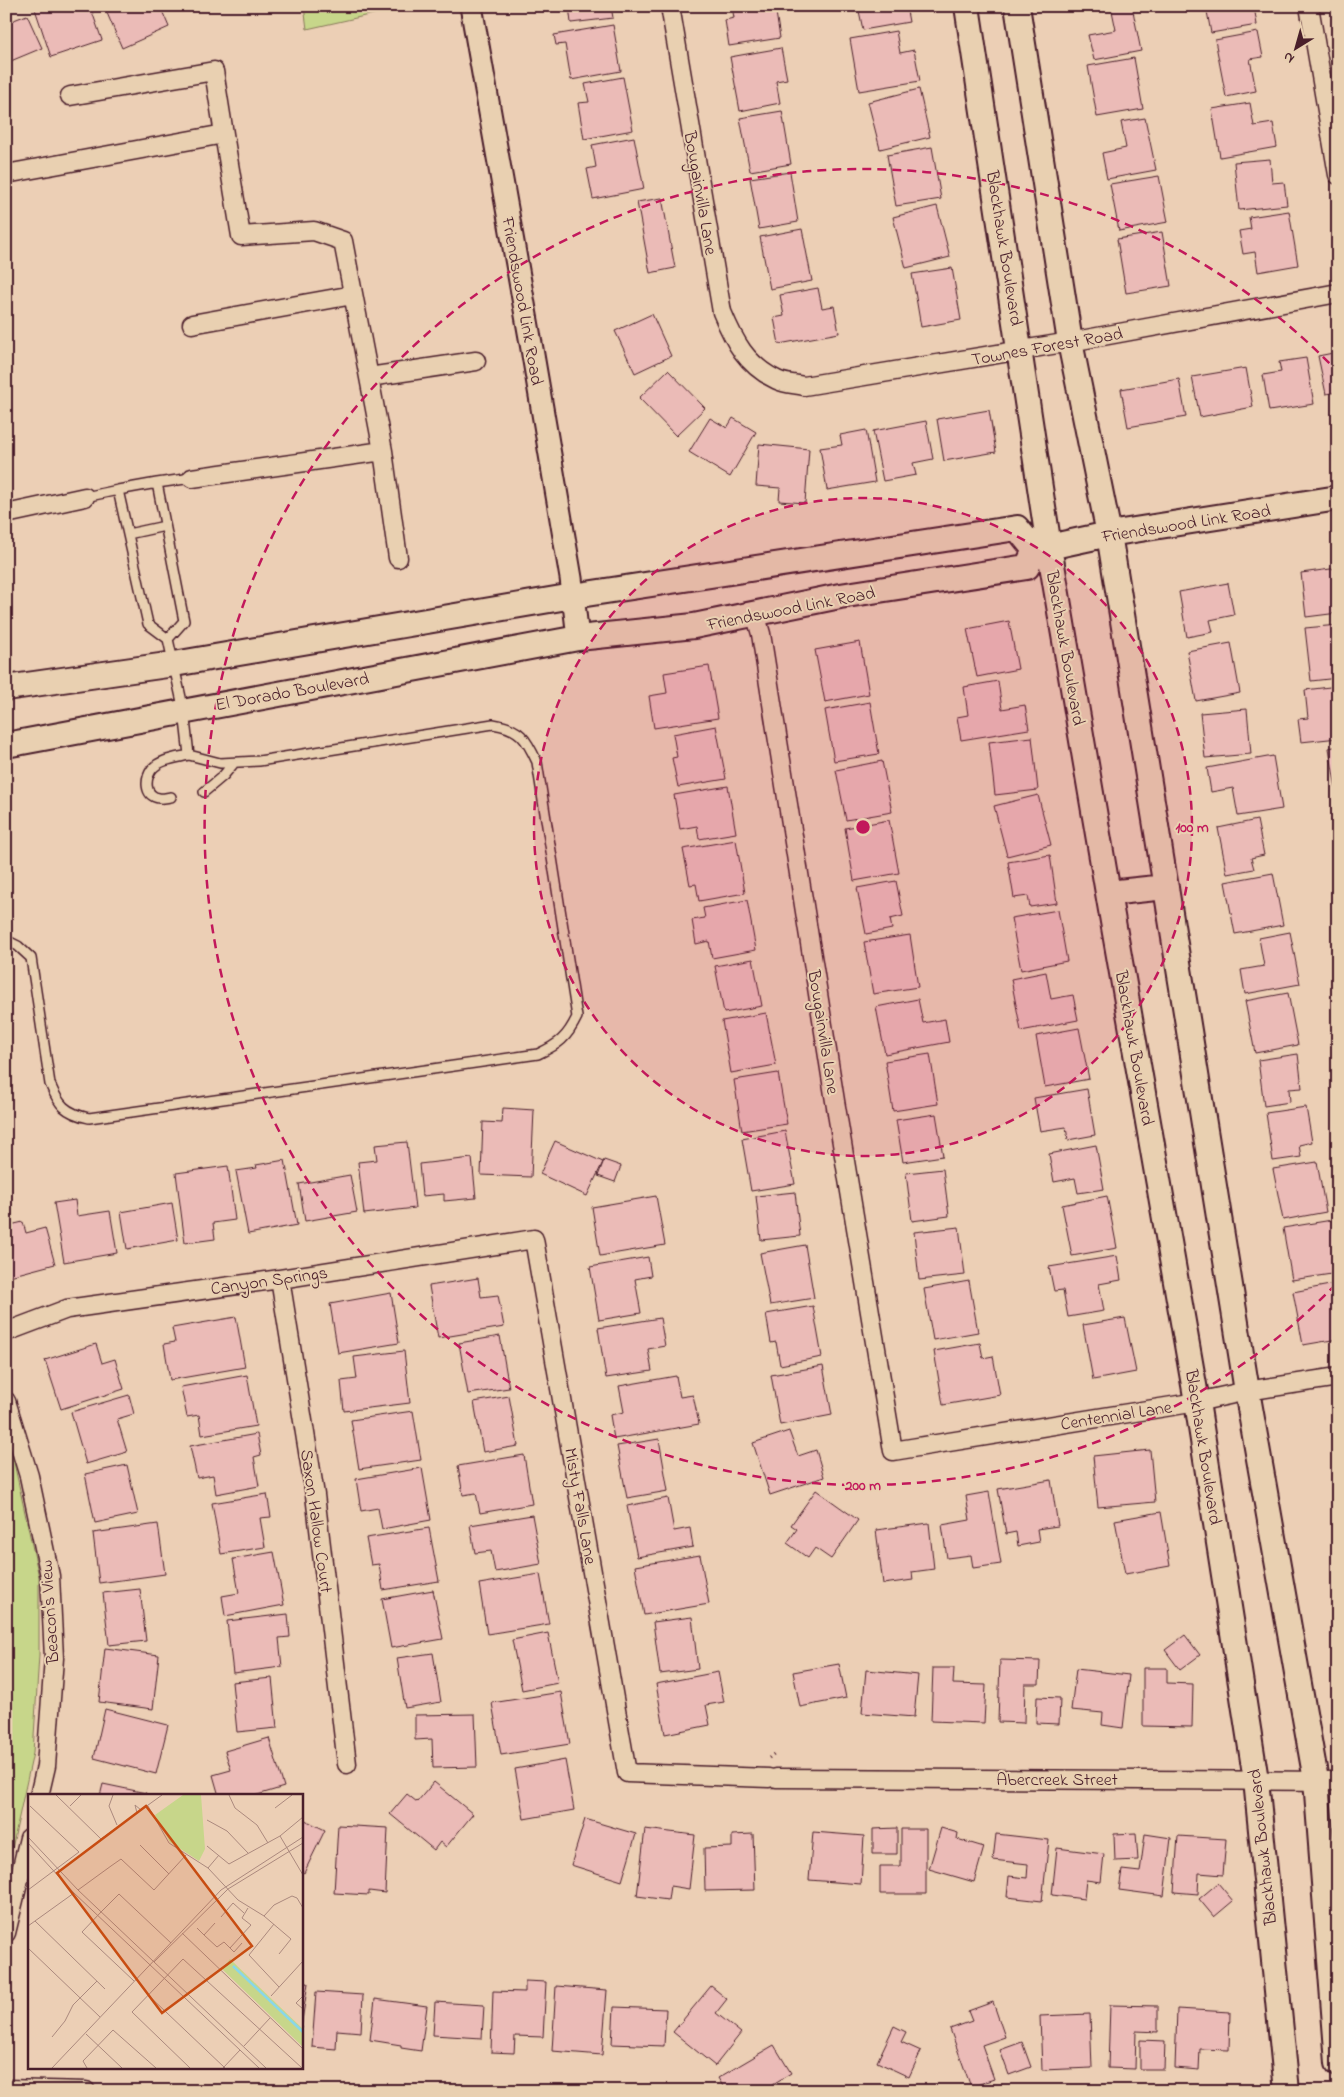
<svg xmlns="http://www.w3.org/2000/svg" width="1344" height="2097" viewBox="0 0 1344 2097" font-family="'Indie Flower',sans-serif">
  <rect width="100%" height="100%" fill="#eccfb5"/>
  <filter id="ink" filterUnits="userSpaceOnUse"><feTurbulence type="fractalNoise" baseFrequency=".02" numOctaves="2"/><feDisplacementMap in="SourceGraphic" scale="10" xChannelSelector="R" yChannelSelector="G"/><feConvolveMatrix kernelMatrix="1 2 1 2 8 2 1 2 1" color-interpolation-filters="sRGB"/></filter>
  <g filter="url(#ink)">
    <path fill="#c7d68a" stroke="#887a5a" d="M304,6H409L307,29Z
      M6,1436L11,1449L39,1577V1655L33,1753L6,1876Z"/>
    <path fill="#ebbbb7" stroke="#4a1f2b" d="M34,6H90L102,40L51,57Z
      M104,6H160L169,27L122,48Z
      M569,6H611L613,18L571,23Z
      M732,6H775L780,38L729,46L725,20L734,18Z
      M858,6H906L909,22L863,30Z
      M1111,6H1132L1141,51L1094,60L1088,35L1116,30Z
      M1206,6H1254L1257,25L1211,33Z
      M27,15L42,48L6,63V23Z
      M613,25L621,71L571,80L565,44L556,45L554,35Z
      M896,31L900,53L914,50L920,81L859,91L850,39Z
      M1258,32L1263,57L1250,59L1256,91L1226,97L1215,40Z
      M781,48L787,79L776,81L780,103L740,111L730,57Z
      M1134,58L1143,109L1097,117L1088,66Z
      M623,77L633,130L584,139L578,103L589,102L585,84Z
      M919,89L930,137L880,149L868,102Z
      M1250,103L1254,126L1273,123L1277,147L1220,157L1212,109Z
      M782,111L791,164L750,171L740,118Z
      M1145,118L1156,170L1107,179L1102,153L1126,148L1121,122Z
      M634,137L644,189L593,199L587,169L596,167L592,145Z
      M932,147L941,199L896,206L887,155Z
      M1270,159L1272,183L1284,182L1287,205L1239,210L1234,162Z
      M790,172L798,222L759,229L750,178Z
      M1159,176L1168,222L1119,231L1110,184Z
      M662,198L675,268L650,273L637,202Z
      M937,206L950,257L906,268L893,217Z
      M1289,211L1298,265L1258,272L1255,252L1243,254L1239,231L1251,229L1249,217Z
      M802,229L812,281L770,289L760,237Z
      M1162,232L1171,286L1126,293L1117,239Z
      M952,268L961,320L921,327L912,274Z
      M818,288L822,308L834,306L839,333L779,344L774,318L784,316L780,295Z
      M652,314L671,356L635,373L615,331Z
      M1338,352V392L1326,394L1318,356Z
      M1306,358L1314,404L1269,411L1263,375L1281,372L1279,362Z
      M1246,368L1253,407L1200,417L1192,377Z
      M668,370L705,408L676,436L639,398Z
      M1179,379L1186,417L1128,427L1121,389Z
      M989,410L996,452L944,461L937,419Z
      M710,418L727,428L733,418L756,432L730,477L689,452Z
      M926,421L933,459L913,463L916,475L883,481L873,431Z
      M866,430L875,482L827,490L820,448L842,445L840,435Z
      M759,444L809,449L805,503L779,501L780,488L756,486Z
      M1338,568V613L1306,617L1301,573Z
      M1228,583L1234,615L1210,620L1213,632L1187,637L1179,592Z
      M1009,621L1018,669L977,677L967,629Z
      M1338,625V678L1311,681L1305,628Z
      M860,642L869,694L825,702L815,650Z
      M1231,643L1240,693L1196,701L1187,651Z
      M709,666L718,718L654,728L649,696L667,693L664,673Z
      M998,681L1002,709L1025,705L1029,729L961,740L957,717L968,715L964,687Z
      M1338,686V738L1301,742L1298,719L1308,718L1305,690Z
      M870,702L879,754L834,761L825,710Z
      M1247,709L1251,754L1205,758L1200,713Z
      M716,726L726,779L678,787L672,758L677,757L673,734Z
      M1032,737L1038,790L995,795L989,742Z
      M1338,746V800L1329,748Z
      M1273,756L1282,809L1238,816L1233,788L1211,792L1207,768Z
      M882,761L892,812L846,820L836,770Z
      M728,786L736,833L699,839L697,826L680,829L674,795Z
      M1038,795L1051,845L1007,856L994,806Z
      M889,820L899,873L854,881L845,828Z
      M1257,820L1264,855L1251,858L1254,869L1227,874L1218,828Z
      M736,840L745,893L699,901L696,884L690,885L683,849Z
      M1050,855L1057,903L1030,907L1028,896L1014,898L1008,862Z
      M1273,873L1283,925L1235,934L1225,882Z
      M896,881L903,916L890,919L892,929L866,934L857,888Z
      M747,900L756,950L712,958L709,941L696,944L692,920L705,918L703,908Z
      M1058,910L1067,961L1021,970L1011,918Z
      M1290,932L1300,984L1245,994L1241,970L1264,966L1259,938Z
      M910,935L918,987L873,994L864,942Z
      M753,959L762,1006L724,1013L715,966Z
      M1046,972L1051,999L1073,995L1078,1020L1021,1031L1011,979Z
      M1288,993L1298,1045L1255,1053L1245,1001Z
      M918,999L923,1023L945,1019L949,1042L885,1054L876,1007Z
      M766,1013L776,1065L731,1073L722,1021Z
      M1079,1028L1089,1079L1045,1087L1036,1036Z
      M930,1054L938,1104L893,1111L885,1061Z
      M1298,1054L1302,1088L1289,1089L1290,1102L1264,1106L1258,1060Z
      M778,1073L787,1124L742,1131L734,1080Z
      M1087,1089L1095,1135L1068,1140L1066,1127L1040,1131L1034,1098Z
      M1306,1107L1312,1142L1299,1145L1301,1157L1273,1161L1266,1113Z
      M503,1108L534,1110L531,1177L481,1175L483,1122L502,1123Z
      M936,1114L943,1156L903,1162L896,1120Z
      M785,1131L795,1184L751,1191L742,1139Z
      M555,1141L603,1162L587,1196L540,1174Z
      M407,1142L415,1208L364,1214L358,1162L377,1160L375,1145Z
      M1096,1145L1104,1189L1078,1193L1075,1178L1054,1182L1049,1154Z
      M472,1158L476,1198L444,1201V1194L422,1196L419,1164Z
      M285,1160L297,1225L248,1234L236,1171L257,1168L256,1165Z
      M604,1160L621,1166L615,1182L598,1176Z
      M1317,1162L1326,1212L1283,1220L1273,1169Z
      M228,1166L235,1220L213,1223L215,1239L185,1243L176,1173Z
      M943,1169L949,1216L912,1221L906,1173Z
      M350,1175L357,1212L305,1221L299,1184Z
      M795,1192L800,1236L761,1240L756,1196Z
      M656,1196L665,1245L600,1256L592,1207Z
      M1107,1196L1117,1248L1072,1256L1062,1205Z
      M75,1200L77,1216L110,1211L117,1253L64,1262L54,1203Z
      M172,1203L178,1240L127,1249L121,1212Z
      M1332,1220L1338,1254V1273L1292,1280L1283,1228Z
      M23,1222L26,1233L45,1228L55,1264L6,1277V1226Z
      M959,1227L965,1275L919,1280L914,1232Z
      M805,1245L814,1298L770,1305L760,1253Z
      M1117,1256L1121,1280L1099,1284L1104,1311L1068,1317L1063,1290L1054,1291L1049,1267Z
      M648,1257L651,1276L635,1279L641,1313L599,1320L590,1267Z
      M478,1278L481,1297L498,1295L504,1327L438,1338L429,1286Z
      M969,1281L978,1332L933,1340L924,1289Z
      M1335,1284L1338,1300V1339L1303,1345L1293,1292Z
      M391,1293L399,1343L338,1353L330,1304Z
      M813,1306L822,1357L780,1365L776,1342L771,1343L766,1314Z
      M236,1317L245,1367L170,1380L164,1344L175,1342L172,1328Z
      M660,1318L665,1346L648,1349L652,1371L606,1378L598,1328Z
      M1125,1318L1136,1372L1093,1380L1083,1325Z
      M500,1336L509,1388L468,1394L459,1343Z
      M980,1343L983,1358L993,1356L1000,1395L943,1405L934,1351Z
      M96,1344L102,1363L115,1359L124,1389L61,1409L45,1360Z
      M404,1351L410,1403L344,1411L341,1381L357,1379L354,1357Z
      M823,1366L832,1415L780,1425L771,1375Z
      M247,1375L256,1426L202,1435L199,1415L187,1417L181,1387Z
      M676,1376L680,1397L693,1395L699,1424L614,1439L610,1415L624,1412L619,1386Z
      M129,1395L134,1414L117,1419L127,1452L86,1464L71,1412Z
      M509,1396L518,1446L483,1452L474,1402Z
      M413,1411L421,1460L359,1469L351,1420Z
      M789,1431L798,1456L816,1450L824,1477L770,1495L753,1443Z
      M257,1434L261,1455L254,1457L259,1486L216,1494L213,1475L197,1478L190,1446Z
      M659,1439L668,1491L627,1498L617,1446Z
      M1150,1450L1155,1502L1098,1507L1093,1456Z
      M524,1455L532,1504L480,1513L476,1493L463,1495L458,1466Z
      M127,1465L138,1514L95,1523L85,1474Z
      M422,1468L431,1520L382,1529L378,1508L361,1511L356,1479Z
      M1051,1480L1058,1526L1037,1529L1039,1542L1018,1546L1016,1532L1006,1534L998,1489Z
      M816,1490L858,1520L831,1559L815,1548L808,1558L787,1543L797,1529L791,1525Z
      M989,1492L1001,1564L973,1568L971,1555L947,1558L942,1525L970,1520L966,1496Z
      M267,1494L271,1517L260,1518L265,1547L221,1554L212,1503Z
      M668,1498L674,1531L690,1528L693,1547L637,1557L627,1506Z
      M1161,1512L1170,1566L1125,1574L1115,1520Z
      M532,1515L541,1564L495,1572L491,1551L475,1553L470,1525Z
      M929,1523L934,1569L912,1572L913,1580L883,1584L876,1530Z
      M158,1524L165,1574L99,1583L93,1533Z
      M429,1528L439,1581L383,1590L379,1564L371,1565L366,1538Z
      M274,1552L284,1605L225,1616L222,1596L239,1593L233,1559Z
      M700,1555L709,1604L644,1615L635,1566Z
      M540,1574L549,1624L487,1634L479,1584Z
      M140,1589L146,1641L109,1645L103,1593Z
      M433,1590L443,1639L391,1648L382,1599Z
      M288,1614L290,1637L279,1638L282,1667L233,1673L227,1621Z
      M692,1617L698,1669L660,1674L653,1622Z
      M548,1633L558,1683L522,1690L512,1640Z
      M1185,1635L1200,1655L1180,1670L1165,1650Z
      M105,1648L159,1655L153,1709L99,1702Z
      M433,1653L441,1702L405,1708L397,1658Z
      M1000,1660L1040,1661L1039,1684H1025L1024,1723L998,1722Z
      M839,1664L846,1698L800,1707L793,1672Z
      M933,1668H954L953,1684L986,1685L984,1723L931,1721Z
      M1143,1668H1167V1683L1193,1684L1192,1727L1143,1726Z
      M1076,1669L1129,1675L1123,1728L1102,1725L1103,1713L1071,1710Z
      M866,1670L918,1675L914,1717L862,1713Z
      M718,1672L724,1702L706,1705L710,1725L665,1734L656,1684Z
      M272,1678L277,1728L237,1732L232,1682Z
      M561,1692L570,1744L501,1755L492,1703Z
      M1037,1697L1060,1698L1059,1724L1036,1723Z
      M105,1709L168,1725L156,1774L94,1758Z
      M475,1714L477,1767L433,1768L432,1739L415,1740V1715Z
      M269,1738L284,1787L254,1796H219L213,1775L231,1770L225,1751Z
      M565,1760L574,1810L524,1819L515,1769Z
      M434,1782L473,1814L446,1847L440,1842L434,1850L390,1814L407,1794L417,1802Z
      M103,1784L146,1793L145,1796H100Z
      M301,1818L325,1830L304,1873L301,1871Z
      M585,1819L636,1834L622,1881L571,1865Z
      M338,1825L388,1828L385,1893L369,1891V1895L334,1893Z
      M897,1828V1854H873V1829Z
      M941,1828L958,1833L957,1839L984,1847L974,1882L929,1869Z
      M645,1829L695,1835L689,1889L670,1886L668,1900L637,1896Z
      M901,1829H926V1894H880V1866H901Z
      M813,1832L864,1836L861,1884L809,1880Z
      M1136,1833L1138,1860L1115,1861L1114,1834Z
      M753,1834L755,1890L705,1891L704,1848L732,1847V1835Z
      M996,1834L1049,1840L1042,1901L1007,1897L1009,1876L1027,1878L1028,1864L993,1860Z
      M1145,1834L1171,1838L1164,1896L1119,1890L1122,1870L1140,1872Z
      M1178,1836L1226,1839L1223,1875L1199,1873L1198,1894L1174,1892Z
      M1057,1848L1104,1854L1101,1882L1086,1880L1084,1899L1052,1895Z
      M1218,1883L1233,1901L1214,1917L1199,1899Z
      M525,1981L546,1982L543,2037L515,2036L514,2053L491,2052L493,1991L525,1992Z
      M301,1982L308,1983L301,2027Z
      M556,1986L607,1990L602,2055L552,2051Z
      M711,1986L727,1999L716,2013L741,2033L715,2066L673,2032Z
      M316,1992L363,1995L361,2032L337,2030L336,2049L312,2047Z
      M375,1999L427,2006L421,2051L401,2048V2045L370,2040Z
      M435,2002L484,2005L482,2038L433,2035Z
      M993,2002L1005,2037L982,2045L994,2079L971,2087L950,2029L972,2021L968,2011Z
      M1110,2005L1158,2006V2032L1136,2031L1135,2069L1108,2068Z
      M614,2007L666,2009L664,2046L612,2044Z
      M1177,2009L1230,2012L1229,2050L1200,2049L1199,2070L1175,2068Z
      M1090,2014L1092,2068L1042,2070L1040,2016Z
      M894,2026L906,2032L901,2042L921,2051L909,2077L877,2062Z
      M1140,2040L1165,2041L1164,2069H1140Z
      M1022,2042L1031,2067L1009,2075L1000,2050Z
      M774,2045L791,2073L773,2084L777,2091H726L718,2078Z"/>
    <g fill="none" stroke-linecap="round" stroke-linejoin="round">
      <g stroke="#4a1f2b" stroke-width="12">
        <path id="service" d="M157,483L192,478
          M85,497L118,490
          M128,534L165,526
          M204,792L223,776L234,763
          M171,797C168,797 163,799 159,798C144,796 145,779 152,769C161,759 177,758 189,755
          M6,940L18,946L31,958L50,1084C59,1105 65,1113 89,1118L538,1054C559,1044 567,1038 577,1017L537,762C526,738 520,728 493,724L259,761L220,763L189,755L184,711L168,639L148,624L118,490L157,483L184,621L168,639
          M6,1873L20,1874"/>
      </g>
      <g stroke="#4a1f2b" stroke-width="21">
        <path id="minor" d="M670,6L722,312C734,341 746,365 777,380C785,384 795,384 804,386L1070,342L1338,293
          M1309,6L1338,175
          M70,96L214,71L224,134
          M6,174L224,134L241,236L314,231L343,241L383,451
          M192,324L353,295
          M369,377L476,361
          M192,478L383,451L398,558
          M6,514L85,497
          M755,613L761,634L835,1101L893,1451L1197,1402L1247,1391L1338,1377
          M280,1279L315,1495L347,1764
          M6,1332L67,1309L280,1279L534,1239L627,1773L769,1778
          M6,1401L29,1476L50,1576L54,1658L46,1766L39,1796
          M776,1778L1338,1781
          M6,1933L29,1838
          M6,2089L86,2091"/>
      </g>
      <g stroke="#4a1f2b" stroke-width="25">
        <path id="tertiary" d="M471,6L532,349L571,578L578,638"/>
      </g>
      <g stroke="#4a1f2b" stroke-width="28">
        <path id="secondary" d="M967,6L1049,547L1108,893L1197,1402L1256,1780L1287,2091
          M1017,6L1070,342L1109,534L1247,1391L1316,1780L1338,2063
          M6,688L174,664L573,596L1017,528L1035,550L1109,534L1338,498
          M6,745L578,638L694,626L840,596L1027,567L1035,550L1049,547
          M1108,893L1166,887"/>
      </g>
      <path stroke="#4a1f2b" stroke-width="3" stroke-dasharray="1 4" stroke-linecap="butt" d="M769,1758L776,1752"/>
      <use href="#service" stroke="#e9d0b1" stroke-width="9"/>
      <use href="#minor" stroke="#e9d0b1" stroke-width="18"/>
      <use href="#tertiary" stroke="#e9d0b1" stroke-width="21"/>
      <use href="#secondary" stroke="#e9d0b1" stroke-width="24"/>
    </g>
  </g>
  <circle cx="863" cy="827" r="329" fill="#c2185b" fill-opacity=".12"/>
  <g fill="none" stroke="#c2185b" stroke-width="2.5" stroke-dasharray="9 6">
    <circle cx="863" cy="827" r="329"/>
    <path d="M1336 1284A658 658 0 1 1 1336 370"/>
  </g>
  <g text-anchor="middle" stroke-width="4" stroke-linejoin="round" paint-order="stroke">
    <g font-size="18" fill="#4a1f2b" stroke="#e9d0b1">
      <text transform="translate(701 193) rotate(80)" y="6">Bougainvilla Lane</text>
      <text transform="translate(1005 248) rotate(81)" y="6">Blackhawk Boulevard</text>
      <text transform="translate(523 301) rotate(80)" y="6">Friendswood Link Road</text>
      <text transform="translate(1047 346) rotate(-10)" y="6">Townes Forest Road</text>
      <text transform="translate(1186 523) rotate(-9)" y="6">Friendswood Link Road</text>
      <text transform="translate(791 608) rotate(-11)" y="6">Friendswood Link Road</text>
      <text transform="translate(1066 648) rotate(80)" y="6">Blackhawk Boulevard</text>
      <text transform="translate(292 691) rotate(-10)" y="6">El Dorado Boulevard</text>
      <text transform="translate(824 1032) rotate(81)" y="6">Bougainvilla Lane</text>
      <text transform="translate(1135 1048) rotate(80)" y="6">Blackhawk Boulevard</text>
      <text transform="translate(269 1280) rotate(-8)" y="6">Canyon Springs</text>
      <text transform="translate(1116 1415) rotate(-9)" y="6">Centennial Lane</text>
      <text transform="translate(1204 1447) rotate(81)" y="6">Blackhawk Boulevard</text>
      <text transform="translate(581 1506) rotate(80)" y="6">Misty Falls Lane</text>
      <text transform="translate(317 1521) rotate(82)" y="6">Saxon Hallow Court</text>
      <text transform="translate(49 1612) rotate(-94)" y="6">Beacon's View</text>
      <text x="1057" y="1785">Abercreek Street</text>
      <text transform="translate(1262 1847) rotate(-96)" y="6">Blackhawk Boulevard</text>
    </g>
  </g>
  <g transform="translate(28 1794)">
    <rect width="275" height="275" fill="#eccfb5"/>
    <path d="M155,1H173L177,55L171,67L142,48L127,21ZM202,165L275,235V253L194,175Z" fill="#c7d68a"/>
    <path fill="none" stroke="#89d7e8" stroke-width="2.5" d="M205,172L275,238"/>
    <path fill="none" stroke="#ab897e" stroke-width="1" d="M28,1L73,45L134,1M85,1L81,12L89,31M201,1L207,14L229,31L240,49M42,12L53,1M120,12L141,49L180,74L210,106L236,122L263,145L251,160M247,14L264,1M109,19L107,11L113,16M179,26L199,37L220,59M252,42L275,81M0,43L50,96L238,274M0,49L46,99L231,274M112,51L141,80M179,52L201,70L252,42L275,23M83,72L93,65L126,96L158,61M180,74L191,61M0,96L51,58L2,12M50,96L83,72M236,122L246,111L264,102L269,104L275,114M193,123L205,109L216,119M7,127L77,195M246,130L221,161L251,193M0,132L46,99M169,134L176,141L187,129M154,139L275,255M176,141L189,153L196,148L202,154L223,131L214,124L220,114M0,154L72,223M202,154L206,158L214,149M126,168L200,95L275,49M106,187L54,138L73,118L91,100L143,149M119,200L197,274M243,202L275,167M275,202L268,209L275,215M58,240L94,274M24,243L37,227L45,211L69,187M216,252L242,224M24,274L193,96L275,43M59,274L55,267L85,236L128,274M162,274L104,218L155,165L274,274M195,274L212,256"/>
    <path fill="#c84d12" fill-opacity="0.15" stroke="#c84d12" stroke-width="2.5" d="M118,12L224,152L134,219L29,79Z"/>
    <rect width="275" height="275" fill="none" stroke="#4a1f2b" stroke-width="2.5"/>
  </g>
  <circle cx="863" cy="827" r="8" fill="#c2185b" stroke="#e9d0b1" stroke-width="2.5"/>
  <g font-size="15" text-anchor="middle" font-weight="bold" fill="#c2185b" stroke="#e9d0b1" stroke-width="4" stroke-linejoin="round" paint-order="stroke">
    <text x="1192" y="832">100 m</text>
    <text x="863" y="1490">200 m</text>
  </g>
  <rect width="1344" height="2097" fill="none" stroke="#e9d0b1" stroke-width="25"/>
  <rect x="12" y="12" width="1319" height="2072" fill="none" stroke="#4a1f2b" stroke-width="2" filter="url(#ink)"/>
  <g transform="translate(1296 48) rotate(217)" stroke="#e9d0b1" stroke-width="4" paint-order="stroke">
  <path d="M0-4L9 19L0 12L-9 19Z" fill="#4a1f2b"/>
  <text y="-8" font-size="14" font-weight="bold" text-anchor="middle" fill="#4a1f2b">N</text>
  </g>
</svg>
